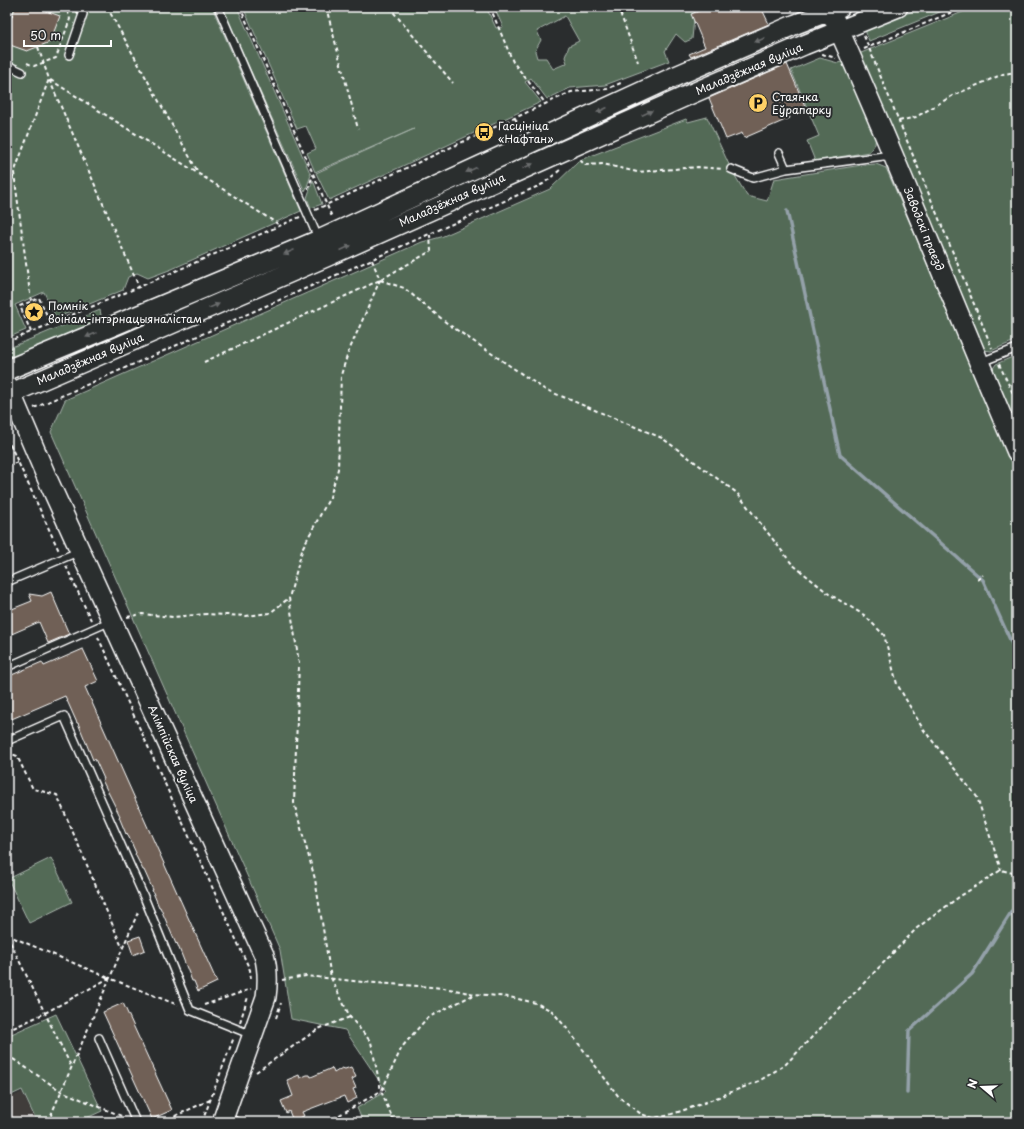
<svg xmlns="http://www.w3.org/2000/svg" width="1024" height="1129" viewBox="0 0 1024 1129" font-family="'Playpen Sans',sans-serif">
  <rect width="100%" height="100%" fill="#2a2d2e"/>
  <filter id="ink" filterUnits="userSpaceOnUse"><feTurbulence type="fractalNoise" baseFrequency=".025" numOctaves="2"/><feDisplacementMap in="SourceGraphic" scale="8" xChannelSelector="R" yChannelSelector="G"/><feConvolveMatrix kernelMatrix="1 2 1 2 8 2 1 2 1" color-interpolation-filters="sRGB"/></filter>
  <g filter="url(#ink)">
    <path fill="#3f3d3a" d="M22,1092L36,1122H7V1099Z"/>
    <path fill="#526a57" stroke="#a8b4ab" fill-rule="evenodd" d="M7,7H212L301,211L172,269L148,278L137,273L128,277L123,290L56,318L44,292L15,305L26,330L7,338Z
      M222,7H237L311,175L305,192Z
      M243,7H486L496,28L503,27L494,7H695L692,39L685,42L676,34L665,51L669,61L605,85L570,88L547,99L531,78L525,82L541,102L329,200L316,173L414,129L315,172L307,153L316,149L306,126L297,129ZM565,16L579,41L569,46L565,57L567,63L553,69L546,58H537L535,51L541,40L537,31Z
      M923,7H952L869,41L865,30Z
      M975,7H1017V340L991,351L983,350L856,55Z
      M820,58L838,63L844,61L876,135L875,144L869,152L815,161L807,141L819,136L791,70Z
      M707,117L731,169L747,196L767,201L774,179L862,165L876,164L886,168L1017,470V1122H363L357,1108L386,1091L345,1030L291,1019L280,950L51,432L65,400L422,242L441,237L550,189L580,160L686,119L688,122Z
      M313,180L322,204L311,208L307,198Z
      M100,310L101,315L99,322L7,362V349Z
      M1017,355V436L992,370L996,364Z
      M51,858L72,902L29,923L8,879Z
      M56,1014L102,1111L78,1122H37L22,1090L7,1097V1036Z"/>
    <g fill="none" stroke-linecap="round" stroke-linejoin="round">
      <path stroke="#94a1a9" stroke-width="3.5" d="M787,211L840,455L983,580L1017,655
        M907,1093L909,1031L972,974L1017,903"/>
    </g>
    <path fill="#706156" stroke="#fff" d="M18,7H35L60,16L50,42L27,51L7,44V29L15,8Z
      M709,7H761L769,24L691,57L689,54L705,47L691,14Z
      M787,64L805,106L788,113L790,118L744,138L742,133L726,139L709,98Z
      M51,592L69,634L48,643L39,622L7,636V611L32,601L29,594L42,596Z
      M83,649L98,681L85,687L217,982L198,991L194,981H192L177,943L176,944L160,907H159L152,890H153L144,870H143L135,854L136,853L127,833L126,834L119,817L120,816L102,780L104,779L95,759L93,760L78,723H77L65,696L7,721V677L42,662L44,666Z
      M140,936L145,950L133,955L128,940Z
      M123,1003L172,1110L152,1119L103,1012Z
      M351,1067L356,1077L352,1079L356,1088L353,1089L357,1098L347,1103L344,1096L302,1112L304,1116L293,1121L289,1111L286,1113L281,1101L293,1096L287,1080L299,1075L300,1078L307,1075H310L311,1077L332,1068L334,1073L342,1068L345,1069Z"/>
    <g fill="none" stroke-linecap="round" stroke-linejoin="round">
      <g stroke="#fff" stroke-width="10">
        <path id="lane" d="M218,7L319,240
          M69,55L83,14L79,7
          M7,65L22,72
          M779,153L786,169L891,155
          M731,169L753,178L786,169
          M981,362L1017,348
          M7,582L80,551
          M7,667L111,621
          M7,741L64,716L144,897L190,1010L252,1035
          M99,1038L136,1122
          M224,1117L238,1122"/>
      </g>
      <g stroke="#fff" stroke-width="22">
        <path id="secondary" d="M834,19C899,162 955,309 1017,452
          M7,370L319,240L676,76L796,24L840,7
          M7,384L47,478L264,955C268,969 268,982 266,997L222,1122
          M7,395L326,257L684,97L804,45L898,7"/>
      </g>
      <path stroke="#fff" stroke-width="2" stroke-dasharray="4 3" stroke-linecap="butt" d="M107,7L198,172
        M240,7L332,217
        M326,7L358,129
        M389,7L453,83
        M490,7L513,62L546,104
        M618,7L638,62
        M864,36L992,348
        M38,47L49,79L139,287
        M864,49L964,7
        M822,54L836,58
        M27,63L34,66L56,58L70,19L66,7
        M515,118L521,131
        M899,121L916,117L952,96L1003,74L1017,72
        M580,160L585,165L603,164L637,172L698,167L723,169
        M308,189L313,175
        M7,193L14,175
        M315,210L571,92L607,89L623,82
        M372,260L380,280L348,353L341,375L338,469L330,497L303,547L289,598L299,663L294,803L315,879L331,978L350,1017L371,1042L381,1091
        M380,280L404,288L448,324L544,389L662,438L737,493L792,564L829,594L864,615L884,635L897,684L923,729L977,797L1001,870
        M31,301L14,173L49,79L281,226
        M31,332L20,306L39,298L51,324
        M7,342L139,287L300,217
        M204,362L380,280L431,251L430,235
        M999,364L1017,402
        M34,408L543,184L560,170
        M7,438L59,551
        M7,466L18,462
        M66,566L91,620
        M977,580L983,575
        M127,617L142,614L173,617L207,614L246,616L270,613L289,598
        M98,637L250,970L251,980
        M7,752L17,756L33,789L57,795L122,947
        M7,935L109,978
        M7,936L71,1066
        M282,980L306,976L363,982L444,988L475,994L509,997L536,1003L552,1011L569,1031L619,1097L641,1114L653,1118L666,1116L696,1106L759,1081L785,1065L917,928L959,897L1001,870L1017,874
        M204,1005L251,989
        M276,1018L281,1003
        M240,1022L248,997
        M7,1031L45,1013L109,978L178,1005
        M7,1055L61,1091L124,1117
        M256,1072L318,1029L350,1017
        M382,1090L402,1047L427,1018L475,994
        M48,1122L139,910
        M162,1122L210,1100
        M202,1122L234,1037
        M327,1122L381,1091L394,1122"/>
      <use href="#lane" stroke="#2a2d2e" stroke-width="7"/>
      <use href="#secondary" stroke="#2a2d2e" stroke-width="19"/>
    </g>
    <defs><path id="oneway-solid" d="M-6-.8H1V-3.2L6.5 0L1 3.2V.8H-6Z"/></defs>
    <g fill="#6a6c6d">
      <use href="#oneway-solid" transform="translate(760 40) rotate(157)"/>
      <use href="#oneway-solid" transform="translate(602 110) rotate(155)"/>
      <use href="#oneway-solid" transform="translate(647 113) rotate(-24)"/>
      <use href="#oneway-solid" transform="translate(528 166) rotate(-24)"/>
      <use href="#oneway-solid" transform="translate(471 170) rotate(155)"/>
      <use href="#oneway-solid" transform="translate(346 248) rotate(-24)"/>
      <use href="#oneway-solid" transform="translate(289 252) rotate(157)"/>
      <use href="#oneway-solid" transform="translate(214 306) rotate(-23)"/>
      <use href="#oneway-solid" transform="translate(91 335) rotate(157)"/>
    </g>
  </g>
  <defs>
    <g id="parking-disc" transform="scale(1)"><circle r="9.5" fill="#ffd166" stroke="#2a2d2e"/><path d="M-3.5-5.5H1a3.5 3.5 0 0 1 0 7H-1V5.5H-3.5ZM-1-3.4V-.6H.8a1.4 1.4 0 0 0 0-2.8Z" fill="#111"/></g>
    <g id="bus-disc" transform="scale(1)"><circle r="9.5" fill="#ffd166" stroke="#2a2d2e"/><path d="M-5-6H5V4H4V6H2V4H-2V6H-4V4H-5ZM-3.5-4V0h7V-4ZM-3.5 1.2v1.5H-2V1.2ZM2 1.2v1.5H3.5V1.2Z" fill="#111"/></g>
    <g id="sight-disc" transform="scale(1)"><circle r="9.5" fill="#ffd166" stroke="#2a2d2e"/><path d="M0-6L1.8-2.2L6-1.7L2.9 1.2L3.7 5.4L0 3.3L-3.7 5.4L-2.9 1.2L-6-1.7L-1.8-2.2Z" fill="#111"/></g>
  </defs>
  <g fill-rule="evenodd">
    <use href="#parking-disc" x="758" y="103"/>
    <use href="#bus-disc" x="484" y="132"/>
    <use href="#sight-disc" x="34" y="312"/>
  </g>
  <g text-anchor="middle" stroke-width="4" stroke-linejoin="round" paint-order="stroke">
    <g font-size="11" fill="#fff" stroke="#2a2d2e">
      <text transform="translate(749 69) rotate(-23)" y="4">Маладзёжная вуліца</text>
      <text transform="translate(452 200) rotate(-24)" y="4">Маладзёжная вуліца</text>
      <text transform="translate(924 229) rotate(68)" y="4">Заводскі праезд</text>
      <text transform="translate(90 359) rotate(-23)" y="4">Маладзёжная вуліца</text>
      <text transform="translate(173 754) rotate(66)" y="4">Алімпійская вуліца</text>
    </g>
    <g font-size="11" fill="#fff" stroke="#2a2d2e" text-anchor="start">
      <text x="772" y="101">Стаянка<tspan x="772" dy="13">Еўрапарку</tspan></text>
      <text x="498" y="130">Гасцініца<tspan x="498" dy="13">«Нафтан»</tspan></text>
      <text x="48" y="310">Помнік<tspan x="48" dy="13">воінам-інтэрнацыяналістам</tspan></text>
    </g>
  </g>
  <rect width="1024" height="1129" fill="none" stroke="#2a2d2e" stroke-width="24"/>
  <rect x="12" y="12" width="1000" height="1105" fill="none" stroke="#fff" stroke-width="1.5" filter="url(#ink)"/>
  <g transform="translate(982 1087) rotate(289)" stroke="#2a2d2e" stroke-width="3" paint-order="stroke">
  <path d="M0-3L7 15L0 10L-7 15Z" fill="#ffffff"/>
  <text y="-6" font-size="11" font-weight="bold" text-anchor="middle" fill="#ffffff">N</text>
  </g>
  <path d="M24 40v6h87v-6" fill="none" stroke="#ffffff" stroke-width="2"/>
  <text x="30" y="40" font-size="12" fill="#ffffff" stroke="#2a2d2e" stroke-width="3" paint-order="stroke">50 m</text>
</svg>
